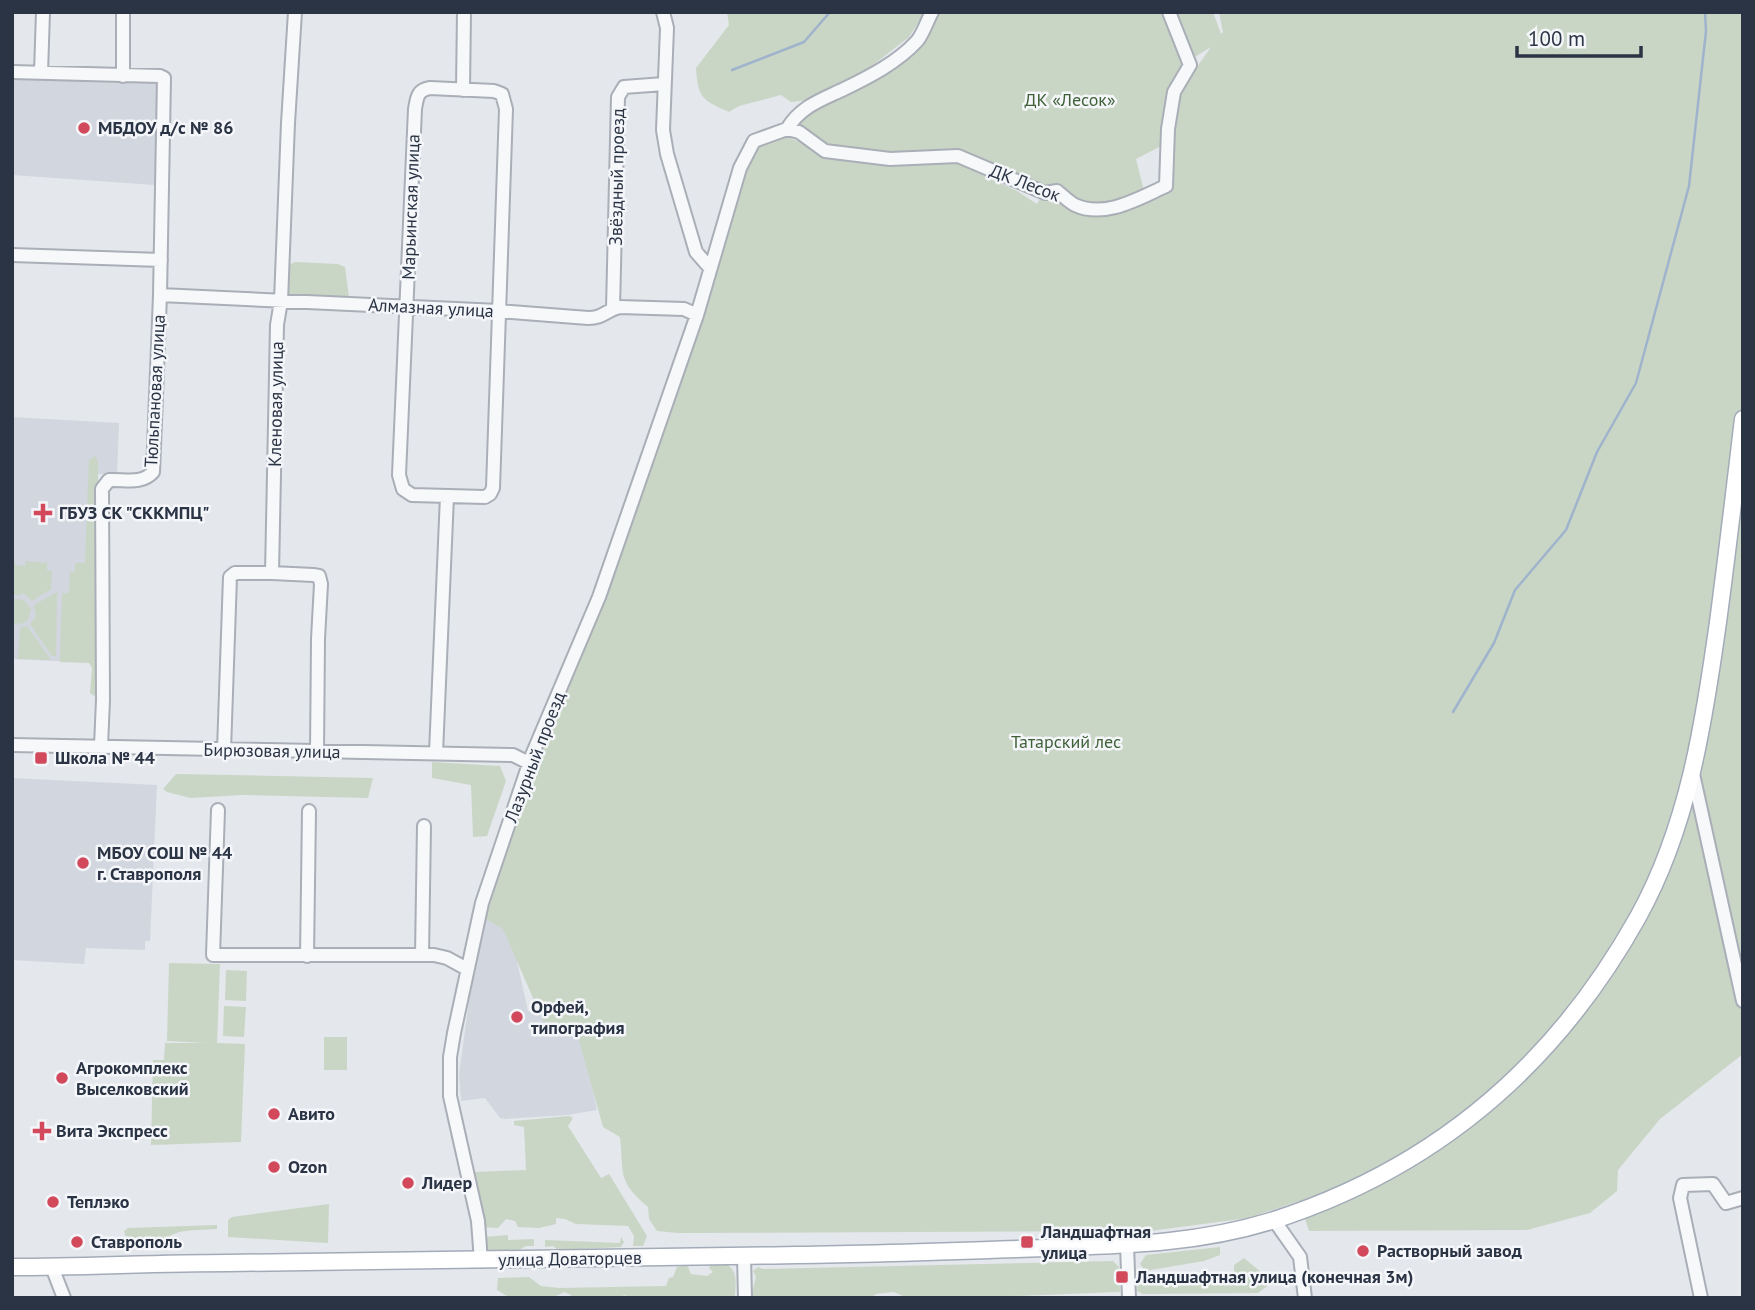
<svg xmlns="http://www.w3.org/2000/svg" width="1755" height="1310" viewBox="0 0 1755 1310" font-family="'PT Sans',sans-serif">
  <rect width="100%" height="100%" fill="#e4e7ec"/>
  <path fill="#d2d6de" d="M12,77L157,80L155,185L12,175Z
    M12,417L119,423L117,474H97L98,663L12,659Z
    M12,778L157,785L150,941H145V950L86,948L84,964L12,960Z
    M483,919L509,925L528,1011L581,1029L597,1110L567,1115L505,1119L500,1118L485,1098L461,1101L459,1074L475,958Z"/>
  <path fill="#c9d6c5" fill-rule="evenodd" d="M727,12H925L909,37L869,68L817,99L791,102L781,95L739,106L729,112C702,100 698,98 696,68L729,25Z
    M937,12H1213L1221,34L1223,32L1219,12H1743V1054L1660,1119L1618,1170L1617,1191L1590,1213L1527,1230L1309,1231L1299,1201L1248,1218L1150,1231L678,1233L657,1231L649,1219L648,1207C617,1181 624,1174 620,1137L603,1127L576,1029L543,1021L503,929L486,919V906L713,284C725,238 734,178 763,139L785,136L821,151L895,164L917,165L957,163L1017,191L1037,204L1045,189L954,152L889,156L826,147L799,130L796,120L910,56ZM1211,47L1180,91L1170,137L1168,190L1144,191L1136,159L1165,144L1185,63Z
    M295,262L338,264L345,267L349,297L345,299L290,296L288,292L289,265Z
    M95,456L98,460V663L97,692L94,696L90,693L92,668L89,663L60,662L62,593H69L70,572H75V563H85L89,460Z
    M12,560H15V565L25,566L26,561L47,563V570L52,571L51,589L32,601L23,593L21,595L12,594Z
    M57,592L56,656H52L30,624L36,616L34,605Z
    M17,599L24,600L31,609L28,620L21,624L12,623V600Z
    M27,626L51,660L18,659L20,628Z
    M432,762L500,766L506,781L487,836L473,837L471,785L432,778Z
    M176,774L373,778L368,798L242,795L191,798L167,792L163,789Z
    M169,963L220,964L217,1043L245,1044L241,1142L151,1145L153,1060H164L165,1043H206L167,1041Z
    M226,970L247,971L246,1001L225,1000Z
    M224,1006L246,1007L244,1037L223,1036Z
    M324,1037H347V1070H324Z
    M569,1116L573,1118L568,1126L601,1178L609,1174L647,1236L643,1246H633L634,1236L628,1226L576,1224L565,1219L556,1218V1224L539,1228L518,1227L515,1221L506,1219L498,1228L482,1227L474,1172L526,1170L524,1127L514,1125V1121Z
    M329,1204L328,1243L228,1237V1220L232,1217Z
    M217,1225V1229C194,1231 176,1227 159,1244L147,1240L126,1237L124,1231L128,1228Z
    M508,1235V1240L534,1239V1246H526L519,1250L490,1251L486,1247L485,1237Z
    M621,1237L624,1242L621,1247L558,1250L553,1246L545,1247V1240L620,1243Z
    M1220,1247V1255L1204,1261L1145,1271L1140,1264L1146,1255Z
    M1244,1258L1273,1282L1258,1293L1143,1294L1137,1291L1138,1276L1142,1275L1147,1278L1191,1273L1202,1280L1214,1275L1223,1279L1234,1276V1265Z
    M1113,1261L1119,1267L1120,1292L961,1298H907L894,1292L876,1294L871,1298L751,1297L756,1277L753,1271L758,1267L763,1269Z
    M727,1264C739,1273 735,1284 735,1298H627L625,1295L616,1298H571V1295L564,1292C551,1301 522,1301 507,1296C503,1294 501,1292 497,1290L498,1278L529,1277L541,1286L559,1288L666,1286L669,1278L673,1277L677,1267L687,1265L691,1274L707,1276L713,1272L709,1268L710,1265Z"/>
  <g fill="none" stroke-linecap="round" stroke-linejoin="round">
    <path stroke="#9fb4cc" stroke-width="2.5" d="M732,70L804,42L830,12
      M1453,712L1494,643L1515,590L1566,530L1597,452L1636,383L1689,186L1706,31L1705,12"/>
    <g stroke="#a9aeb7" stroke-width="16">
      <path id="minor" d="M123,12V76
        M295,12L288,123L281,301L277,325L272,573L313,575L319,576L321,584L318,639L317,752
        M663,12L667,28L663,130L667,154L696,252L710,268
        M12,72L160,76L164,78L160,295L153,472C141,485 125,479 109,480L102,489L103,700L101,746
        M41,73L43,12
        M430,88L494,91L502,94L506,109L493,488L490,494L485,497L412,495L403,489L399,475L415,109C417,98 417,90 430,88Z
        M463,90L464,12
        M787,129C801,106 821,100 844,89C869,77 898,62 917,41C923,34 927,21 932,12
        M12,255L161,260
        M160,295L498,311L588,318C604,318 606,310 620,307L684,309L697,315
        M613,309L618,97L624,87L664,84
        M12,745L513,755L529,763
        M224,750L230,577L235,573H272
        M436,753L447,496
        M1693,774L1743,1001
        M218,810L213,955H434L447,958L467,969
        M422,955L424,826
        M307,956L309,811
        M1274,1220L1300,1257L1305,1298
        M1127,1245L1129,1298
        M744,1256L745,1298
        M481,1261L478,1221L450,1096V1057L454,1033L482,903L532,755L599,597L697,315L740,168L754,141L787,129L799,132L825,151L890,159L958,156L1045,193L1057,191C1062,195 1069,202 1075,205C1105,219 1139,198 1166,186L1168,129L1174,92L1190,65L1169,12
        M52,1267L64,1298
        M1701,1298L1680,1198L1683,1185L1713,1184L1726,1203L1743,1198"/>
    </g>
    <g stroke="#a3abb8" stroke-width="19">
      <path id="major" d="M12,1267C84,1267 156,1263 228,1263C418,1261 607,1259 796,1255C880,1254 963,1251 1046,1248C1124,1245 1196,1244 1271,1221C1434,1169 1555,1066 1638,917C1688,827 1704,723 1718,622C1727,555 1735,487 1743,419"/>
    </g>
    <use href="#minor" stroke="#f7f8fa" stroke-width="12"/>
    <use href="#major" stroke="#fff" stroke-width="16"/>
  </g>
  <g fill="#d1495b" stroke="#f4f6f9" stroke-width="2.5">
    <circle cx="84" cy="128" r="7"/>
    <path d="M39.5 502.5h7v7h7v7h-7v7h-7v-7h-7v-7h7z"/>
    <rect x="34" y="751" width="14" height="14" rx="3.5"/>
    <circle cx="83" cy="863" r="7"/>
    <circle cx="517" cy="1017" r="7"/>
    <circle cx="62" cy="1078" r="7"/>
    <circle cx="274" cy="1114" r="7"/>
    <path d="M38.5 1120.5h7v7h7v7h-7v7h-7v-7h-7v-7h7z"/>
    <circle cx="274" cy="1167" r="7"/>
    <circle cx="408" cy="1183" r="7"/>
    <circle cx="53" cy="1202" r="7"/>
    <circle cx="77" cy="1242" r="7"/>
    <rect x="1020" y="1235" width="14" height="14" rx="3.5"/>
    <circle cx="1363" cy="1251" r="7"/>
    <rect x="1115" y="1270" width="14" height="14" rx="3.5"/>
  </g>
  <g text-anchor="middle" stroke-width="5" stroke-linejoin="round" paint-order="stroke">
    <g font-size="18" fill="#3f6138" stroke="#f4f6f9">
      <text x="1070" y="106">ДК «Лесок»</text>
      <text x="1066" y="748">Татарский лес</text>
    </g>
    <g font-size="18" font-weight="bold" fill="#2b3445" stroke="#f4f6f9" text-anchor="start">
      <text x="98" y="134">МБДОУ д/с № 86</text>
      <text x="59" y="519">ГБУЗ СК "СККМПЦ"</text>
      <text x="55" y="764">Школа № 44</text>
      <text x="97" y="859">МБОУ СОШ № 44<tspan x="97" dy="21">г. Ставрополя</tspan></text>
      <text x="531" y="1013">Орфей,<tspan x="531" dy="21">типография</tspan></text>
      <text x="76" y="1074">Агрокомплекс<tspan x="76" dy="21">Выселковский</tspan></text>
      <text x="288" y="1120">Авито</text>
      <text x="56" y="1137">Вита Экспресс</text>
      <text x="288" y="1173">Ozon</text>
      <text x="422" y="1189">Лидер</text>
      <text x="67" y="1208">Теплэко</text>
      <text x="1041" y="1238">Ландшафтная<tspan x="1041" dy="21">улица</tspan></text>
      <text x="91" y="1248">Ставрополь</text>
      <text x="1377" y="1257">Растворный завод</text>
      <text x="1136" y="1283">Ландшафтная улица (конечная 3м)</text>
    </g>
    <g font-size="18" fill="#2b3445" stroke="#f4f6f9">
      <text transform="translate(617 177) rotate(-89)" y="6">Звёздный проезд</text>
      <text transform="translate(1025 183) rotate(21)" y="6">ДК Лесок</text>
      <text transform="translate(411 207) rotate(-88)" y="6">Марьинская улица</text>
      <text transform="translate(431 308) rotate(3)" y="6">Алмазная улица</text>
      <text transform="translate(155 391) rotate(-87)" y="6">Тюльпановая улица</text>
      <text transform="translate(276 404) rotate(-89)" y="6">Кленовая улица</text>
      <text transform="translate(272 751) rotate(1)" y="6">Бирюзовая улица</text>
      <text transform="translate(535 757) rotate(-69)" y="6">Лазурный проезд</text>
      <text transform="translate(570 1259) rotate(-1)" y="6">улица Доваторцев</text>
    </g>
  </g>
  <rect width="1755" height="1310" fill="none" stroke="#2b3445" stroke-width="28"/>
  <path d="M1517 46v10h124v-10" fill="none" stroke="#2b3445" stroke-width="3.5"/>
  <text x="1528" y="46" font-size="21" fill="#2b3445" stroke="#f4f6f9" stroke-width="5" paint-order="stroke">100 m</text>
</svg>
